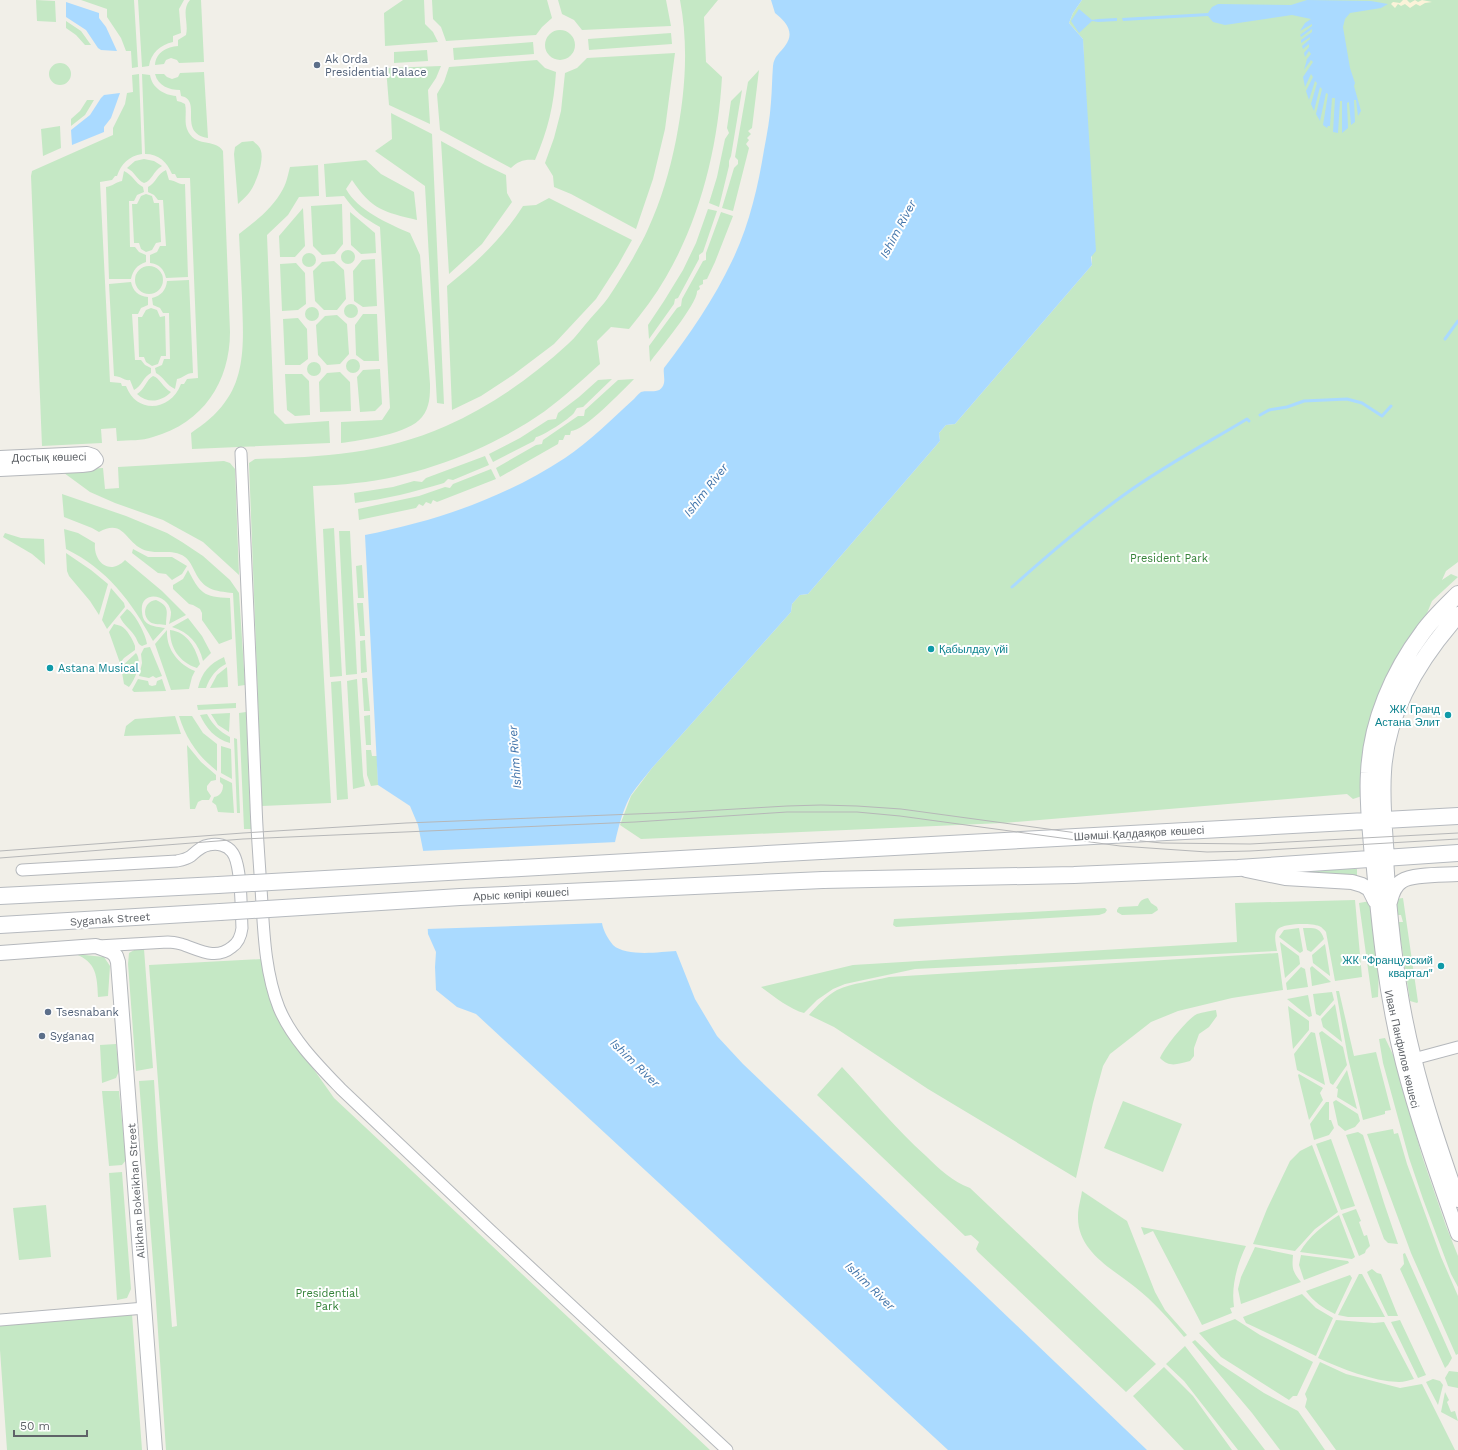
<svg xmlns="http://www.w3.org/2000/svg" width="1458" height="1450" viewBox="0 0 1458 1450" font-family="'Work Sans',sans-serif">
  <rect width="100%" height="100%" fill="#f1efe8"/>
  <path fill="#c5e8c5" d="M36,0L55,1L56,22L37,21Z
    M81,0H134L138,67L132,68L131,51H126L121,38L107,17V9Z
    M138,0H184L179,9L181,33L173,36V42C160,45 151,53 149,66L142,67Z
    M190,0H201L204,62L179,63L177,60L171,58L166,60L164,64L155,65C156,52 167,47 178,46V40L186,35C189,23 181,10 190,0Z
    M403,0H424L425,24L433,32L438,42L385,46L384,13Z
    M432,0H547L552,18L542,27L536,35L446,41L441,27L433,19Z
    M558,0H666L671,26L582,30L574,20L562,14Z
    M680,0H718L704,17L706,62L722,77C718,146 701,217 666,277C655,296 642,313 629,329L611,327L597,341L600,364C582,380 564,397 545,411C491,449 421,476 356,483C342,485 327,485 313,486L331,803L262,806L249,463L255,459C324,457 382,454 446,426C491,406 532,377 568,344C576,337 582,328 590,319C596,312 603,305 608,298C617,285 625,271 633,258C638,248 644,239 648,229C661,201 670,170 676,140C685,94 689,47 680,0Z
    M1082,0H1458V562L1446,571L1442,580L1451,574L1458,577L1432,601L1425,618L1362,796L1353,799L1347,794L1003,823L641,839L620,825L631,796L652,768L791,612L792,604L800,595L808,594L940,441L939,433L946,425L955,424L1092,265L1083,39L1069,23L1073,13Z
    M66,21L81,31L91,45H85L76,35L66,28Z
    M545 45a15 15 0 1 1 30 0a15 15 0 1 1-30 0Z
    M671,33L672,44L589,50L588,39Z
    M533,42L534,54L454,60L453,48Z
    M427,50L428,61L394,63V52Z
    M675,53L665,129L653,179L636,229L571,194L554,187L553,176L545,163L554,138L561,111L565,73L577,68L587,58Z
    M537,60L545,68L556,72C554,105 548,130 535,160C525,159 518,161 511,168L440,130L437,94L444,82L449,67Z
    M49 74a11 11 0 1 1 22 0a11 11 0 1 1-22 0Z
    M441,66L436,78L428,90L430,124L389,105L386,68Z
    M759,70L752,128L748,131L751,134L747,138L749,140L746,144L749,148L733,211L722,208L734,168L738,164V160L735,157L748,82Z
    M204,72L208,138C177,133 203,100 181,96L180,90C169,90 158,86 155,74H164L167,77L172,79L178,77L180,73Z
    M139,74L142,154C129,156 121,164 117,176H115L112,180L100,182L110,382L121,383L122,386H126C137,415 171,411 181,384H184L187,379L198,378L190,178H177L175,174H172C167,162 159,154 145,154L142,74L150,75C152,88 164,95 176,96L177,101L181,102L185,104C187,112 184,121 187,129C194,148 215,138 223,151L230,332C230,382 203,423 153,437C142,441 129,440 117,441L116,428L101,429L102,443L42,446L31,176L32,171L113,135V128L125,104L127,93L133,92L132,75Z
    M742,90L731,156L729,161V166L719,207L709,203L717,177L725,139L729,133L727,128L731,101Z
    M87,100H94L85,115L71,126V119L80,111Z
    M391,113L432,134L444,404L437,403L425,186L375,151L392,139Z
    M60,126L61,148L43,156L41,129Z
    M253,141C256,144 260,146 261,151C264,162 256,184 249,193C246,197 242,200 238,204L234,154L235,147L242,142Z
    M441,141L485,165L506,175L507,193L512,202L482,244L449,274Z
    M144,159L154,161L162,166C153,171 152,181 144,183C137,180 135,172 127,168L135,161Z
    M366,160L381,174L414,192L417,220C384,212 372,210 352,180L346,189C357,210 389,224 410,233L420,255L430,384C430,395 430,407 422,417C409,434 362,440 341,443V422L382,420L390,408L380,227C364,218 355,212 344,196L326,197L324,164Z
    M318,165L319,196L299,197L288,215L267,235L274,413L285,424L329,421L330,443L192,449L191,433C204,424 216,415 225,402C247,373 243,333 242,298C241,277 240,255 239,234C256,221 273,208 283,189C287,182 288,174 290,167Z
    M166,170L169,180C175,180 178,185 185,184L188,277L166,278C164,269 159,264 150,263V255L157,252L160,246H166L163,200H158L154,195L148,192V187C156,183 157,174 166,170Z
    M124,171C133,175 135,183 143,187L144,192L137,195L134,201H129L130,247H135L139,252L146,255V262C137,265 133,270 131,279H109L106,187C113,186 116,182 122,181Z
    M146,194L152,196L154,203H159L161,242L156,243L152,250L146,252L141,249L139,243H134L132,204H137L141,196Z
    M549,198L632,240L618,265L596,299L554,344L513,375L481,396L452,410L447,286C477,262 502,239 523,206L536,205Z
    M342,204L343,244L335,254L322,255L313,246L311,206Z
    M303,208L305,246L295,257H280L279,236Z
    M708,209L717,211L703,252L699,255V259L678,298L675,299L674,304L649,339L648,325L664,301L683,270L696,243Z
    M350,212L375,233L376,253L361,254L351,245Z
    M721,212L733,216L715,262L707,279L703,280V284L699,286L700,289L697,291C698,303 659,350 650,362L649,346L677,308L681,306L682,299L703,261L706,260V253Z
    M341 257a7 7 0 1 1 14 0a7 7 0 1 1-14 0Z
    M302 260a7 7 0 1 1 14 0a7 7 0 1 1-14 0Z
    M375,259L377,306L363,307L354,301L353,271L362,260Z
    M334,261L344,270L346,299L337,310H324L315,301L313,271L322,262Z
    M296,263L305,273L306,304L298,310L282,311L280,264Z
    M135 280a14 14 0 1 1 28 0a14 14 0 1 1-28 0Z
    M189,280L193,373C186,373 183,378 177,379L175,389C166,385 164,377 156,373L155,368L162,365L164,359H170L169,313H163L160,308L153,305L152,298C161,296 166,290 167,281Z
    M131,282C133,291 138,296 148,297V305L141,308L138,314H132L135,360H141L145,365L151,368V373C143,377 142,386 134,390L130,380C124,381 121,376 114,376L109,284Z
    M344 311a7 7 0 1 1 14 0a7 7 0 1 1-14 0Z
    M305 314a7 7 0 1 1 14 0a7 7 0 1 1-14 0Z
    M151,308L157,310L160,317L165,316L166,356H161L158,364L152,366L146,362L144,357H139L138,317H142L146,310Z
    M363,314H377L379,361H364L356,355L355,325Z
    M337,315L347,324L349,354L340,364L327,365L318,355L316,325L325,316Z
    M298,318L307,329L308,359L300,365H285L283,319Z
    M346 366a7 7 0 1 1 14 0a7 7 0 1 1-14 0Z
    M307 369a7 7 0 1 1 14 0a7 7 0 1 1-14 0Z
    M380,369L382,404L375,411L360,412L357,377L363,370Z
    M340,372L350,382L351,411L320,412L319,382L327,373Z
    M285,374H302L309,381L310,415L295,416L287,410Z
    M153,376C160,378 163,388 171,392C161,402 148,404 137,394C145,389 146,380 153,376Z
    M612,379L583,407L577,408C576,409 575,411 574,413C569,419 543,436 536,437L534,441L493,462L489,454L520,438L548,420L556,419L558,413L579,397L598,380Z
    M634,379C623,390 584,431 571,431L570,435H565L563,440H559L558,444L500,477L496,468L536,445L542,444L543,440L578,416H584L585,410L618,380Z
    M485,456L489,465L453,480L448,479L444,483C414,492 386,499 355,503L354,493L393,487L414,481L422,482L426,478Z
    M224,461L230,463L235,469L239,575L203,542L163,520L115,503L90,492L60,470L103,468L105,489L119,488L118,467Z
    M491,469L496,479L437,502L433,500L431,504L426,502L423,506L419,504L416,508L359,520L358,509L419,496L445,487L450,488L453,484Z
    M62,494L126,516L167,533L182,542L203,556L230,580L239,593L245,685L238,686L233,593C214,591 204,590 195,572C192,566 190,561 185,557C173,549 161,554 148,551C126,547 126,517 99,532L92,528L64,517Z
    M334,528L342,676L330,677L323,529Z
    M64,529L78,533L95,543C93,562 110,576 125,560L162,591L186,615L169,624C170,620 171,616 171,612C168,593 139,590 142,612C143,626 153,626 165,628L153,641C131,601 107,569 66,549Z
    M339,531H350L357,674L346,675Z
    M5,533L21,538L44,539L45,565L32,554L3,537Z
    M133,549L148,557H172L187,566L182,574L172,580L166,574L158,573L132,553Z
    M66,553L91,570L108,584L99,615L90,601L69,576L67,571Z
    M362,565L364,598H358L356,566Z
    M188,570C200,593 203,597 230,598L232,639L219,644L202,620V613L200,609L193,605L189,604L173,589V585L183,579Z
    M111,588L124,603L125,607L107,629L102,620Z
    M156,600C171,607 166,612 166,625C161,624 154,625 150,622C141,615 145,601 156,600Z
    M357,603H363L365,636H360Z
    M127,609C135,613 146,635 147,644L142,646C138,644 138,642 136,638C132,630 123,625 120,617Z
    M188,618L202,636L211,653L203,661C199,644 189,632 172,627Z
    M114,624C116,625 119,625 121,626C127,629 133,640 135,646V650L124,658L120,663L109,632Z
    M167,630C166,649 178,664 195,671L192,677L189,689L171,690L155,644Z
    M170,630C188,632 196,649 200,664L197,668C179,662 170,648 170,630Z
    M365,640L367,672L361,673L360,641Z
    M150,647L162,676L156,678L153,676L149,678L139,676L142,663L141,654L144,648Z
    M136,653C143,662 135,679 129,687L124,684L121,667Z
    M224,657L226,664C216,669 210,677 206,688H198C202,672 209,664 224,657Z
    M227,667L228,687L210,688L217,675Z
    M362,678H367L370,711H364Z
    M138,679L148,681L149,685L152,686L156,685L157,681L162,679L166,691L134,692L132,690Z
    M357,679L363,776L365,786L353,789L347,681Z
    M341,681L348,799L337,800L331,682Z
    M236,703V708L198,710L197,705Z
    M246,712L251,829H244L239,713Z
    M230,713L229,732L218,725L211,714Z
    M207,714C213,725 219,731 230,737V743C215,739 206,728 200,715Z
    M370,715L371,745H366L364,716Z
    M175,716L181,734L124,736L126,726L135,719Z
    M179,716H192L203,733L217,744V771C198,756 186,739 179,716Z
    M234,738L237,739L240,813H237Z
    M187,745L201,762L216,775V780L211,781L207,786V790L211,796L209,800H202L198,802L195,809H190Z
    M221,746L231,749L232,779L221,773Z
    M366,750H371L372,756H377L378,785L371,786L367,775Z
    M220,777L232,783L234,813L218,812L216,805L212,802L214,797C220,796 223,792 223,785L220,782Z
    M1357,869V877L1296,874L1273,870Z
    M1148,898L1151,903L1157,907L1158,910L1152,914L1122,915L1117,912V910L1119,907L1138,906C1140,901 1142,899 1148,898Z
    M1403,898L1418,1002L1417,1003L1410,1001L1398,922H1403L1401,915H1397L1395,899Z
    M1355,900L1362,977L1335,981L1326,932C1324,930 1322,927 1319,926C1311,923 1285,923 1278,929C1273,934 1276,944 1277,951L915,969L845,984L833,989L817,1000L804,1013C791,1010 773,996 761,987L853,965L1237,942L1235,903Z
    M1370,901L1379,969L1378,997L1372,998L1359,903Z
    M1105,908L1107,910L1105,913L1099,915L896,927L893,925L894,919Z
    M1299,928L1303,951L1300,953L1279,937L1284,930Z
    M1303,928C1315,928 1320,927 1324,939L1311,952L1307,950Z
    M1280,942L1299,956L1300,964L1285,978Z
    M1325,944L1330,975V976L1313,963L1312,955Z
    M136,949H144L153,1068L136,1071L128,964L129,953Z
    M1278,953L1283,990L1232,998L1178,1011L1151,1022L1110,1054L1103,1066L1093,1103L1076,1178L928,1089L834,1027L809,1015C817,1006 826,996 837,990C853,983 872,981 889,977Z
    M75,954L104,957L110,966L108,996L98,997C97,977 97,962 75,954Z
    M262,959L276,1016L334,1098L710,1450H166L155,1287L139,1081L154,1080L158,1147L172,1327L177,1326L149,965Z
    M1312,966L1330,981L1331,982L1312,986L1310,968Z
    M1301,967L1305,969L1308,987L1287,990L1286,983Z
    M1336,991H1339L1354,1056L1376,1052L1391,1110L1385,1111V1114L1363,1120L1348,1058Z
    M1332,992L1334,1000L1320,1016L1316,1014L1313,994Z
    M1308,995L1312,1016L1309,1017L1287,999Z
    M1335,1004L1342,1042L1323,1027L1321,1019Z
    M1288,1006L1309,1021V1030L1293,1049Z
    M1216,1010L1217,1016L1209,1027L1199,1034L1194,1048V1056L1190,1061C1177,1064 1170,1068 1160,1058C1164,1048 1188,1018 1197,1014C1203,1012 1210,1011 1216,1010Z
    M1322,1031L1343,1047L1347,1065L1333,1085L1330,1083L1319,1033Z
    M1311,1032L1315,1033L1325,1085L1297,1070L1294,1054Z
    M1385,1038L1398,1065L1402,1085L1422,1156L1446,1226L1458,1256V1287L1451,1274L1423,1199L1409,1158L1383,1063L1379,1039Z
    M116,1044L119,1071L116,1078L102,1083L100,1045Z
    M842,1067C870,1097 896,1129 926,1156C939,1169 952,1181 970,1188L1156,1364L1126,1392L978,1252L976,1249L979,1242L971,1235L965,1236L817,1095Z
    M1347,1070L1357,1109L1337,1097L1338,1089L1336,1088Z
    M1299,1074L1323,1088L1320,1093L1323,1100L1309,1120L1298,1075Z
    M102,1091H119L126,1160L122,1165L109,1166Z
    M1336,1100L1358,1114L1360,1121L1355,1127L1345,1131L1338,1125L1333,1102Z
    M1123,1101L1182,1124L1163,1172L1104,1148Z
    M1326,1102H1329V1120H1331L1334,1128L1329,1135L1314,1140L1310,1124Z
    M1393,1129L1394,1134L1398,1133L1407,1164L1441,1257L1458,1296V1354L1456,1355L1411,1253L1367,1134Z
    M1358,1132L1363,1135L1384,1203L1398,1244L1388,1243L1384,1239L1346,1135Z
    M1331,1139L1355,1206L1341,1210L1316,1144Z
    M1312,1145L1338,1212L1315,1229L1295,1251L1253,1244L1267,1209L1290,1161L1300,1151Z
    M122,1172L131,1289L127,1298L117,1300L109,1173Z
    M1082,1191L1127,1221L1155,1292L1165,1310L1187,1335L1184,1337C1169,1319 1154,1302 1135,1287C1111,1268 1077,1251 1078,1216C1078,1207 1081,1199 1082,1191Z
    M46,1205L51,1257L19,1260L13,1208Z
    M1356,1209L1361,1221L1359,1222L1364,1236L1367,1235L1370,1246L1366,1250L1365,1253L1359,1256L1342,1214Z
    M1339,1215L1355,1257L1352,1259L1300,1252C1308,1237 1325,1224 1339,1215Z
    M1141,1227L1246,1246C1237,1265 1231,1286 1234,1307L1230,1308L1232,1313L1202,1325L1153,1231L1144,1235Z
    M1255,1247L1293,1255C1292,1268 1292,1271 1301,1282L1241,1304L1238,1289L1241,1277Z
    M1405,1253L1452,1358L1448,1365L1445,1368L1400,1269L1404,1264L1403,1254Z
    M1301,1255L1348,1261L1349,1263L1304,1280L1299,1265Z
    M1372,1269L1377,1273L1381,1274L1398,1316H1388L1367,1272Z
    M1359,1274H1362L1385,1317H1348L1338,1315Z
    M1350,1275L1352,1278L1335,1314C1323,1308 1314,1302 1306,1291Z
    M1302,1294L1316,1308L1333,1318L1316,1356L1246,1323L1243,1317Z
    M132,1314L142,1450H7L0,1350V1324Z
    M1235,1319L1260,1335L1313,1362L1297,1396H1293L1289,1400L1221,1357L1199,1333Z
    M1336,1320L1374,1323L1384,1322L1414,1379C1409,1380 1404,1382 1399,1382C1371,1381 1343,1369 1318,1358Z
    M1400,1320L1426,1375L1418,1378L1391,1322Z
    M1195,1340L1220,1364L1264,1393L1298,1411L1325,1450H1280L1252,1413L1192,1342Z
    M1185,1346L1265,1450H1238L1184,1381L1166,1364Z
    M1320,1362L1346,1374L1400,1388L1422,1384L1455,1450H1336L1305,1407L1307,1399L1305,1394Z
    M1164,1367L1193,1396L1232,1450H1184L1133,1396Z
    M1449,1371L1458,1372V1388L1448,1386L1445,1378Z
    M1433,1379L1440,1381L1443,1385L1438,1405L1426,1382Z
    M1445,1392L1449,1400L1447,1402L1451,1412L1455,1411L1458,1421L1441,1412Z"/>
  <path fill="#fbf3d9" d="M1403,0H1407L1410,3L1415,0L1418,2L1422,0L1432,2L1425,3L1420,6L1416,4L1410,8L1405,4L1401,6L1398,4L1395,8L1391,4L1393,2L1400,3Z"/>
  <path fill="#aadaff" d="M771,0H1082L1073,13L1069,23L1083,39L1096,251L1091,257L1092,265L955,424L946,425L939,433L940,441L808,594L800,595L792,604L791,612L652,768C645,777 637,786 631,795C619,816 614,848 609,871C605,888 600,906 602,923C603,930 608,939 613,945C626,957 659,952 676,951L695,999L717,1036L743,1064L1147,1450H948L476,1014L457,1007L436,990L435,967L436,952L428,934L424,855L418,825L410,806L378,785L365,535C436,521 504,498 565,458C590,441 612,419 634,399C636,397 638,394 641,392C647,389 661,396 664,383C665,378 663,373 664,368C690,334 714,299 732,261C749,226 758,187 764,150C767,134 770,118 771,102C772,90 772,78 773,66C774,56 780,53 785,46C796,32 785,21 775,13Z
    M1307,0L1371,1L1388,4L1381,8L1350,13L1345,19L1343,27L1350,68L1355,83L1354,86L1361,111L1358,116L1356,100H1354L1355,122L1351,125L1349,102L1347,103L1348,128L1342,133V101H1340L1338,133L1333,132L1335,98H1332L1330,126H1328L1327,128L1323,125L1328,94L1326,93L1320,121L1316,114L1322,89L1320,87L1314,111L1311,104L1317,83L1315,81L1309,100L1306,91L1313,77L1311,74L1305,87L1303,77L1313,62L1311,60L1304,70L1307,59L1311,54L1309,51L1305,57L1304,53L1309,47V44L1303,49L1302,46L1310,39V37L1301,43V40L1312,32V29L1301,37L1300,35L1312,26V24L1300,31L1305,23L1311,19L1292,15L1225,25L1213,22L1208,16L1123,21L1122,18L1208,13L1212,7L1218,4L1291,5Z
    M66,2L99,13V18L106,27L117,51L101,50L98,48L86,30L66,17Z
    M1079,9L1092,20L1098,19L1117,18V21L1098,22L1092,21L1079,33L1071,21Z
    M120,93L111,118L104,127V132L72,145L71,130L90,115L101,98L104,95Z"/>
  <path fill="#f1efe8" d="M617,842L604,905V923L426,929L421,851Z"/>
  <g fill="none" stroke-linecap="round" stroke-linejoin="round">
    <path stroke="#aadaff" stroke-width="3" d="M1445,339L1458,321
      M1260,415L1269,410L1287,407L1304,401L1347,399L1362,403L1382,416L1391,406
      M1012,587C1049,554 1087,521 1128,492C1166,465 1207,443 1247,419L1249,421"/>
    <g stroke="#b5b8bc" stroke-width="13">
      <path id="minor" d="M241,453C247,570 251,687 256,804C257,837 260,870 262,904C264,938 266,975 279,1008C292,1039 318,1065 341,1089L489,1229L727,1450
        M22,870L177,861C182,860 187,859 191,856C197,851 201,846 209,845C217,843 227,845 232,852C242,864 241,911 242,928C241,936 238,943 232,947C215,961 198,949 181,944C177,943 172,942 168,942L98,946
        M1406,1061L1458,1047
        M0,1320L145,1308"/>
    </g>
    <g stroke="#b5b8bc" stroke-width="16">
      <path id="tertiary" d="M0,458L87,454L93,456L96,460L90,464L82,465L0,469
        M1373,858C1379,927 1386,996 1403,1063C1418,1121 1438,1177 1458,1234
        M1386,858C1390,925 1397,992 1414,1058C1426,1107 1442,1153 1458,1200
        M1246,870L1285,878L1352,882L1362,885L1369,889L1375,901
        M1390,902C1392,893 1395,885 1402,881C1412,874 1445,875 1458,874
        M0,953L96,946L112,952L116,956L118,962L155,1450"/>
    </g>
    <g stroke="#b6babf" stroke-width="18">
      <path id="secondary" d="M821,851L1458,816
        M1373,858C1371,830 1367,801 1369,773C1371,722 1393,672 1423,632C1433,618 1446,606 1458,594
        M1386,858C1384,829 1381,801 1383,772C1386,712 1419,659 1458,615
        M823,880L1074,875L1238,868L1458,853
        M0,896L218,885
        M0,925L220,912"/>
    </g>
    <use href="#minor" stroke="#fff" stroke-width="11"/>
    <use href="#tertiary" stroke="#fff" stroke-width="14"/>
    <use href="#secondary" stroke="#fff" stroke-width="16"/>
    <path stroke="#b6b7b8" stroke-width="1" d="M0,851L243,833L406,823L685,812L787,806L821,805L857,806L901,809L1121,839L1162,843L1250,844L1458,833
      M0,858L243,839L635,822L787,812H857L900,816L1120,846L1207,852L1250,851L1458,839"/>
    <g stroke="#b6babf" stroke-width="18" stroke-linecap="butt">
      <path id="secondary-bridge" d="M218,885L821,851
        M220,912L460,897L823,880"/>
    </g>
    <use href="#secondary-bridge" stroke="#fff" stroke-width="16"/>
  </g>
  <g fill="#5c6f8a" stroke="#fff" stroke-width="1.5">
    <circle cx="317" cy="65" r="4"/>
    <circle cx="48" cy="1012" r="4"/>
    <circle cx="42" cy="1036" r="4"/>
  </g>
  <g fill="#0f9aa8" stroke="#fff" stroke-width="1.5">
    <circle cx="931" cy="649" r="4"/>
    <circle cx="50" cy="668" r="4"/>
    <circle cx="1448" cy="715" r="4"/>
    <circle cx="1441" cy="966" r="4"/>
  </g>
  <g text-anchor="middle" stroke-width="4" stroke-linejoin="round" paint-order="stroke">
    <g font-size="11" fill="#4e5e75" stroke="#fff" text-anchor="start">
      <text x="325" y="63">Ak Orda<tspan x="325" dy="13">Presidential Palace</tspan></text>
      <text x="56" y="1016">Tsesnabank</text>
      <text x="50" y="1040">Syganaq</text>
    </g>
    <g font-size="11" fill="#5f6368" stroke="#fff">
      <text transform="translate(49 457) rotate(-1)" y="4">Достық көшесі</text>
      <text transform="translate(1139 833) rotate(-3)" y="4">Шәмші Қалдаяқов көшесі</text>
      <text transform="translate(521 894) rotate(-3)" y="4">Арыс көпірі көшесі</text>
      <text transform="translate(110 919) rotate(-4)" y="4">Syganak Street</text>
      <text transform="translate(1402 1049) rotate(77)" y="4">Иван Панфилов көшесі</text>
      <text transform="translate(136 1191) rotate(-94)" y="4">Alikhan Bokeikhan Street</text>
    </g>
    <g font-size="11" fill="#348238" stroke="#fff">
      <text x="1169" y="562">President Park</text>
      <text x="327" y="1297">Presidential<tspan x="327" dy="13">Park</tspan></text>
    </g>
    <g font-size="11" fill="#0d838f" stroke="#fff" text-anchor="start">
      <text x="939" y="653">Қабылдау үйі</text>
      <text x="58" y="672">Astana Musical</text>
      <text x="1440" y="713" text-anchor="end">ЖК Гранд<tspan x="1440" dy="13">Астана Элит</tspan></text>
      <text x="1433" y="964" text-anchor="end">ЖК "Французский<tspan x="1433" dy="13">квартал"</tspan></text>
    </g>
    <g font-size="12" font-style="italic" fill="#4174aa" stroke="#fff">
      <text transform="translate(898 229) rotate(-62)" y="4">Ishim River</text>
      <text transform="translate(706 490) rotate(-52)" y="4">Ishim River</text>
      <text transform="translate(515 757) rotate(-94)" y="4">Ishim River</text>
      <text transform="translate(635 1063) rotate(44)" y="4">Ishim River</text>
      <text transform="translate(870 1286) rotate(44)" y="4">Ishim River</text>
    </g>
  </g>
  <path d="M14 1430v6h73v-6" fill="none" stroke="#5f6368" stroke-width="2"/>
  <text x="20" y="1430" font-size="12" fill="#5f6368" stroke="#ffffff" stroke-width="3" paint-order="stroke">50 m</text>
</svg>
